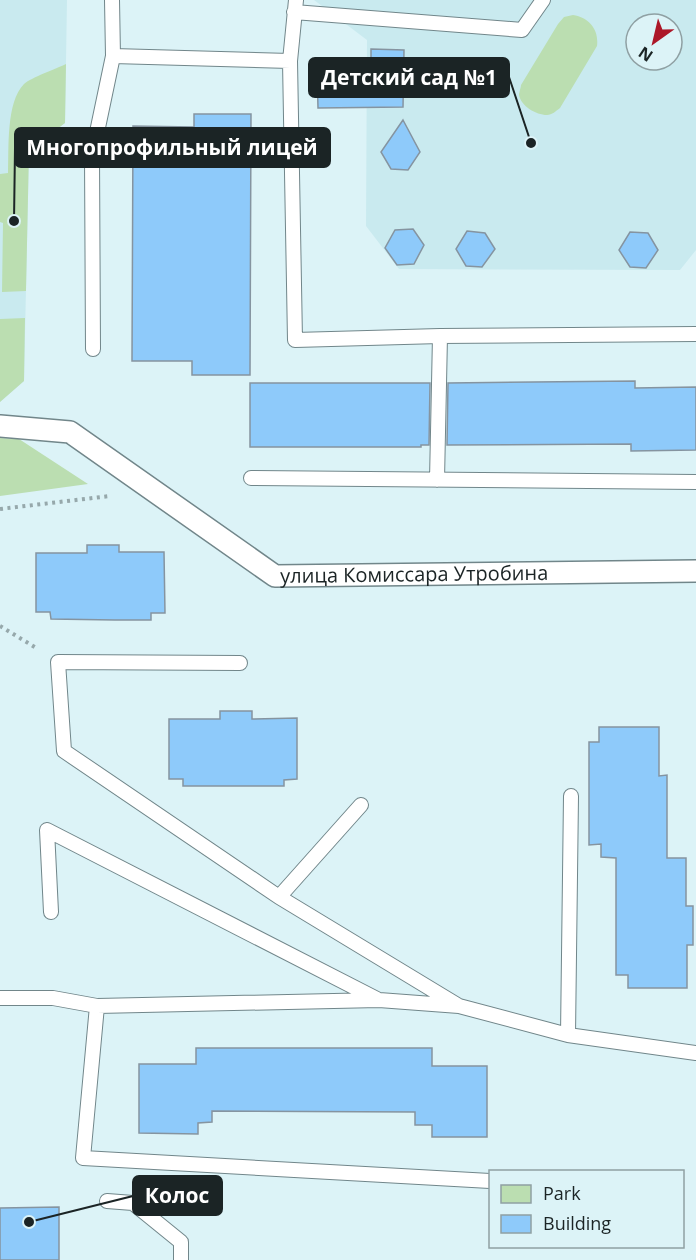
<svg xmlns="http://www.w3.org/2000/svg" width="696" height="1260" viewBox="0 0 696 1260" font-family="'Open Sans',sans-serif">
  <rect width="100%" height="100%" fill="#dcf3f7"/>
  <path fill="#c9eaef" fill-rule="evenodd" d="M0,0H67L65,123L29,150L24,381L0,402Z
    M314,0H696V250L680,270L399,269L366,226L367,40ZM636,24H672V60H636Z"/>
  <path fill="#bbdeb1" d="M573,15C590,18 599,30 597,46L560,108C556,111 552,115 547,115C536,115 521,106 519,95C519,93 521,87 521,85L558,24L564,17Z
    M66,64L65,123L29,150L26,291L2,292L3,223L0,222V174L8,173C9,148 6,102 24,84C32,77 56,69 66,64Z
    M25,318L24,381L0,402V319Z
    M0,438L19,439L88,484L0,496Z"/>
  <path fill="#8ecafa" stroke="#8594a0" stroke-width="1.5" d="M371,49L404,50L403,107L318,108L317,68H371Z
    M194,114H251L250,375H192V361H132L133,126L194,127Z
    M403,120L420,152L408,170L391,169L381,152Z
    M413,229L424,245L414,264L397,265L385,248L395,230Z
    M467,231L485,233L495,249L482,267L466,266L456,249Z
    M630,232L648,233L658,250L646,268L630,267L619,250Z
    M635,381V388L696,387V450L631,451V444L447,445L448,383Z
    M250,383H430L429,445H421V447H250Z
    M87,545H119V552H164L165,613H151V620H115L51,619L50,612H36V553H87Z
    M220,711H252V719L297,718V779L284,780V786H183V779H169V719H220Z
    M599,727H659V776L667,775V858H686V906H693V945H687V988H628V975H616V858L601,857V844L589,845V742H599Z
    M196,1048H432V1066H487V1137H432V1125H415V1112L212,1111V1122L198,1123V1134L139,1133V1064H196Z
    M59,1207V1260H0V1208Z"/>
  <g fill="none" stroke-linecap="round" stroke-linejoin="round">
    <g stroke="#71868a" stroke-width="16">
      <path id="service" d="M112,0L113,56L290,61L295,340L440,336L696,334
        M294,12L522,30L543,0
        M290,61L296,0
        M93,349L92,156L113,56
        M251,478L696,482
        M437,480L440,336
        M240,663L58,662L64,751L279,897L459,1006
        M279,897L361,805
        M51,912L47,830L377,999
        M0,998H53L97,1006L379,1000L459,1006L568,1035L696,1053
        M97,1006L83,1158L490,1181
        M568,1035L571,796
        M107,1201L133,1203L181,1242V1260"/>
    </g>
    <g stroke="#71868a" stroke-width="24">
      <g id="pedestrian">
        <path id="s1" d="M0,426L70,432L275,576L696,571"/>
      </g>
    </g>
    <path stroke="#96a8ab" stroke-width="4" stroke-dasharray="3 4.5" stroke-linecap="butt" d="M0,509L110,496
      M0,626L38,649"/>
    <use href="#service" stroke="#fff" stroke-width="14"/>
    <use href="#pedestrian" stroke="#fff" stroke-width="21"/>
  </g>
  <g text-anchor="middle" stroke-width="4.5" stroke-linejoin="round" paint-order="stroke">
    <g font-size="20" fill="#1b2425" stroke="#dcf3f7">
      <text dy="7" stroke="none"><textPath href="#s1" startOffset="460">улица Комиссара Утробина</textPath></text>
    </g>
  </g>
  <path fill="none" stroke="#1b2425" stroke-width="2" d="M531 143L509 77M14 221L15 148M29 1222L133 1196"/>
  <g fill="#1b2425" stroke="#dcf3f7" stroke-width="2">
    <circle cx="531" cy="143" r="6"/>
    <circle cx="14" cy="221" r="6"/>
    <circle cx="29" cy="1222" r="6"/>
  </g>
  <g fill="#1b2425" stroke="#1b2425" stroke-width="2">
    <rect x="309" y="58" width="200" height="39" rx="6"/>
    <rect x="15" y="128" width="315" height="39" rx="6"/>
    <rect x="133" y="1176" width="89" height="39" rx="6"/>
  </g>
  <g font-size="21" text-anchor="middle" font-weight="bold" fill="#fff">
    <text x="409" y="85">Детский сад №1</text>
    <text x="172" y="155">Многопрофильный лицей</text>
    <text x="177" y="1203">Колос</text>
  </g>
  <rect x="489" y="1170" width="195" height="78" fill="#dcf3f7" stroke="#8fa0a3" stroke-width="1.5"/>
  <rect x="501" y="1185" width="30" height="18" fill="#bbdeb1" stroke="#8fa0a3" stroke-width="1.5"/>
  <text x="543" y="1200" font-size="18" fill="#1b2425">Park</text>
  <rect x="501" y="1215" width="30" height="18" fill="#8ecafa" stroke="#8fa0a3" stroke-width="1.5"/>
  <text x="543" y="1230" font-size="18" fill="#1b2425">Building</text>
  <g transform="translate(654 42) rotate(214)"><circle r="28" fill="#dcf3f7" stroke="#8fa0a3" stroke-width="1.5"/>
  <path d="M0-4.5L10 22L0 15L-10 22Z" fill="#ac1728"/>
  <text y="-9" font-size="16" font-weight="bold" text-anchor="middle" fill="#1b2425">N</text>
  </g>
</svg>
